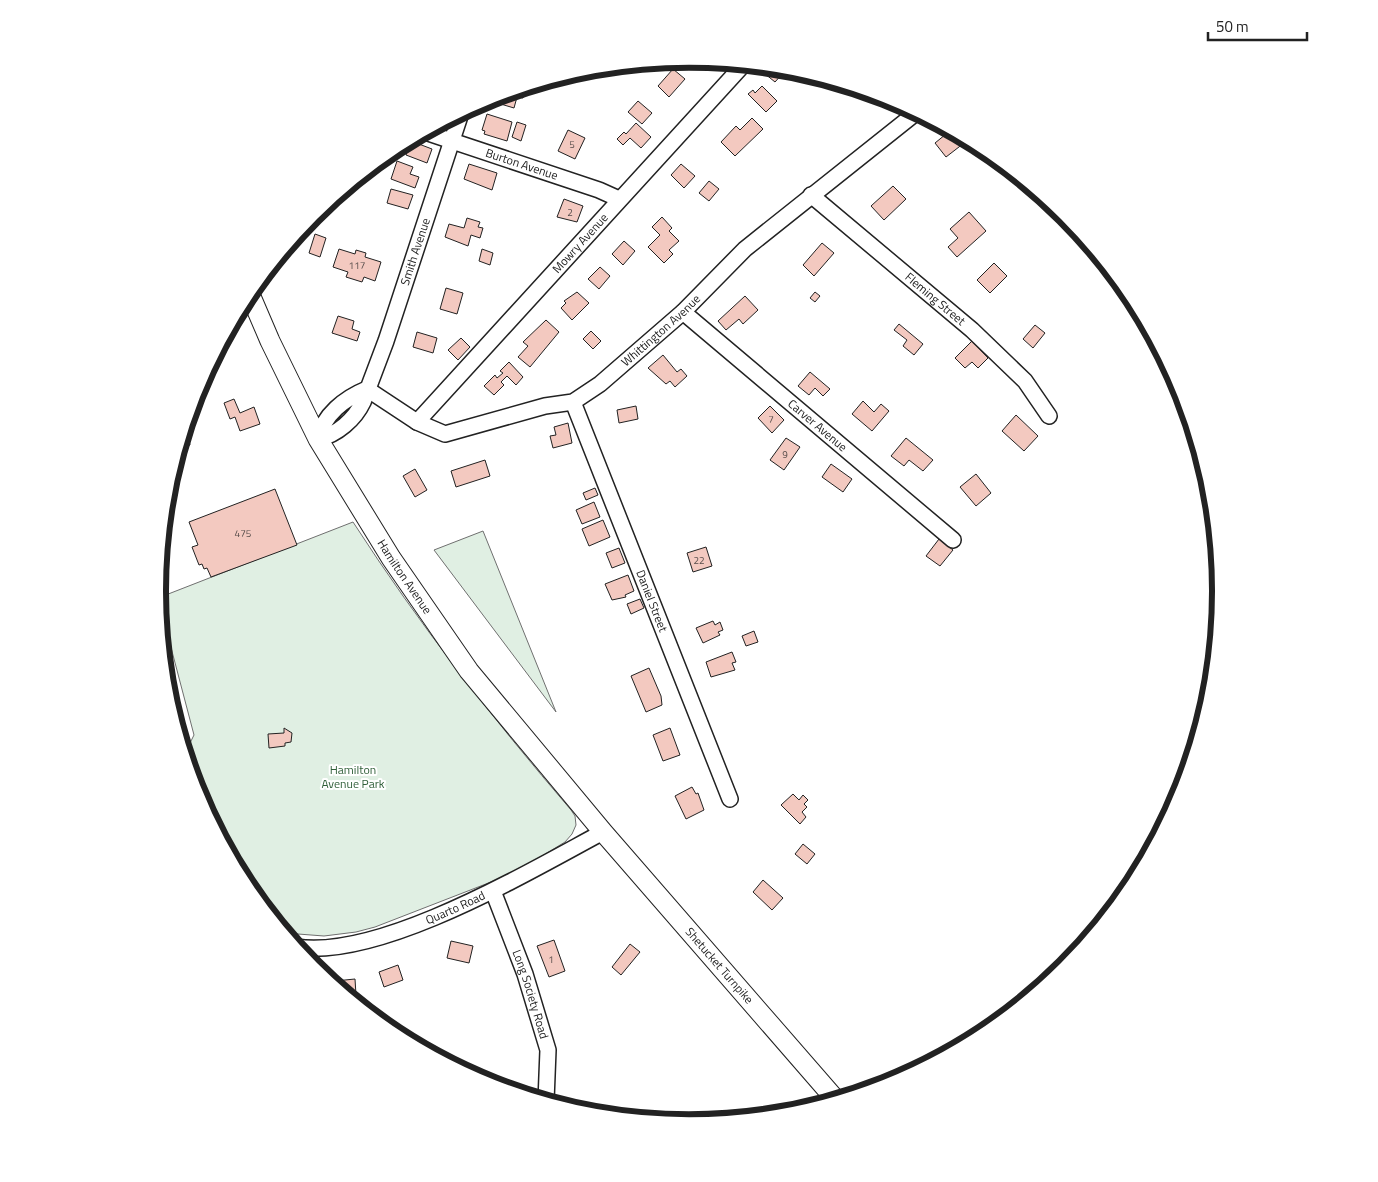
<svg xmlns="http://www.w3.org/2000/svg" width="1378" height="1182" viewBox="0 0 1378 1182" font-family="'Titillium Web',sans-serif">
  <rect width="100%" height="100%" fill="#fff"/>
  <path fill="#e0efe3" stroke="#6f6f6f" d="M353,522C419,624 492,718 571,810L575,816L576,825L572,834L565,842L529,864L491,882L375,927L356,932L324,936L285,933L246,886L197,794L185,753L194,735L158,598Z
    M483,531L556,712L434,550Z"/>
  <path fill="#f3c9c0" stroke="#222" d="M770,67L779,68L784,72L775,82L764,73Z
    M673,69L685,79L669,97L658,86Z
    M762,86L777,101L766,112L748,94L753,90L755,93Z
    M523,88H526L523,98L517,97L514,108L494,102L496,96L513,93Z
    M638,101L652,113L642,124L628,112Z
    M487,114L512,122L507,141L484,134L485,131L482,130Z
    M752,118L763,129L735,156L721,142L736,126L740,130Z
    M517,122L526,125L521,141L512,137Z
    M636,123L651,137L641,148L630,138L623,145L617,139L624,132L626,134Z
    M568,130L585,138L575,159L558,151Z
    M951,130L968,140L946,157L935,143Z
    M411,141L432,149L427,163L406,155Z
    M397,161L413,167L410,174L419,177L415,188L391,179Z
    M469,164L497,173L492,190L464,179Z
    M681,164L695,176L684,188L671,175Z
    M709,181L719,189L709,201L699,193Z
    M893,186L906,199L884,220L871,206Z
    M391,189L413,195L408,209L387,203Z
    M564,199L583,206L577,222L557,217Z
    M969,212L986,231L957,257L948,247L958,238L950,229Z
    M662,217L672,228L669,231L679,241L669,250L673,254L664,263L648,247L660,235L652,227Z
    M467,218L480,222L478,227L483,228L480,238L471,235L468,246L445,237L449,224L464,228Z
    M315,234L326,238L320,257L309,253Z
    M624,241L635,251L623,265L612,254Z
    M822,243L834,253L814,276L803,265Z
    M339,249L355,254L356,250L366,253L365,257L381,262L375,281L364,277L362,282L346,277L348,272L333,267Z
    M482,249L493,253L490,265L479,261Z
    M994,263L1007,276L990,293L977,280Z
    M600,267L610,276L599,289L588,279Z
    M446,288L463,293L457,314L440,309Z
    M577,292L589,303L572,320L561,308L566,303L564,301Z
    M815,292L820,296L815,302L810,298Z
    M745,296L758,310L743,324L739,319L726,330L718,321Z
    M338,316L354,321L352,329L360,332L357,341L332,333Z
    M546,320L559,332L530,367L518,357L528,346L523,342Z
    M899,324L923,344L914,355L903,346L907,340L894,330Z
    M1035,325L1045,333L1033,348L1023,339Z
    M591,331L601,341L593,349L583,339Z
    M417,332L437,338L433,353L413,347Z
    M461,338L470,347L458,360L448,350Z
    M972,341L988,358L978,368L972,362L965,368L955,358Z
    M663,355L677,372L681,369L687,376L675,387L670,381L666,384L648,368Z
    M509,362L523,377L516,385L507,376L501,382L504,385L494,395L484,386L495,375L497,378L503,373L500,371Z
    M810,372L830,389L823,396L815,388L809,395L798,386Z
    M234,399L240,413L254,407L260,424L240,431L235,417L230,419L224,403Z
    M863,401L874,412L881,404L889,411L872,431L852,414Z
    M636,406L638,419L619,423L617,410Z
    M770,406L784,420L772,433L758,418Z
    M1016,415L1038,436L1024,451L1002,431Z
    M568,423L572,443L553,448L550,436L556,435L554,427Z
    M184,430H187L190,445L179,447Z
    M786,438L800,447L784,470L770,460Z
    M906,438L933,460L923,471L909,460L904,466L891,456Z
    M485,460L490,476L456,487L451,471Z
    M831,464L852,479L843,492L822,477Z
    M415,469L427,490L415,497L403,476Z
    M976,474L991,493L976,506L960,487Z
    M595,488L598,495L586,500L583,493Z
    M275,489L297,545L211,577L207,568L204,569L202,564L199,565L192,547L198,545L189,522Z
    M594,502L600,517L582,524L576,510Z
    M603,520L610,537L589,546L582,529Z
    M939,539L953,550L940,566L926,556Z
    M706,547L712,566L693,572L687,553Z
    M619,548L625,563L612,568L606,553Z
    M628,575L634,591L625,595L626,597L612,600L605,584Z
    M640,599L644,608L631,614L627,604Z
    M713,621L715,625L720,622L723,630L718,632L720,635L703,643L696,628Z
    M754,631L758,642L746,646L742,636Z
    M732,652L736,662L732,663L735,670L711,677L706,662Z
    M649,668L661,696L662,705L646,712L631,676Z
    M284,728L292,733L291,742L285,743V746L269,748L268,734L284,733Z
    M670,728L680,755L663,761L653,735Z
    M692,787L696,794L698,793L704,810L686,819L675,796Z
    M793,794L799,800L803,795L808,800L804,804L807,807L802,812L806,817L800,824L781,805Z
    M803,844L815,854L807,864L795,854Z
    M763,880L783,898L772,910L753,892Z
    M554,940L565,971L549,977L537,946Z
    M451,941L473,946L469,963L447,958Z
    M630,944L640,952L621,975L612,967Z
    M398,965L403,980L384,987L379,972Z
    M355,979L356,995L347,996L336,986L335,981Z"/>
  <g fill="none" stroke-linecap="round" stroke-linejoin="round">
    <g stroke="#222" stroke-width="18">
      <g id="minor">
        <path id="s1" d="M425,132L599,190L619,199"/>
        <path id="s2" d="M811,195L972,330L1025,381L1049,416"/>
        <path id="s3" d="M683,312L953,540"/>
        <path id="s4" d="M367,389L417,422L445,434L545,406L573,402L600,384L683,312L745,249L917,112"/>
        <path id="s5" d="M367,389C345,398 323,415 318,439C337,435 355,419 363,402L386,341L461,113"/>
        <path id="s6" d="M573,402L730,799"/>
        <path id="s7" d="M417,422L744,64"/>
        <path id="s8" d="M493,891L525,974L548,1050L546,1101"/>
        <path id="s9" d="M296,947C380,960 528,872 603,832"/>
      </g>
    </g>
    <g stroke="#222" stroke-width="21">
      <g id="major">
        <path id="s10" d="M249,292L270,341L318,439L391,558L469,671L603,832L836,1100"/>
      </g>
    </g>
    <use href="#minor" stroke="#fff" stroke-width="15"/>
    <use href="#major" stroke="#fff" stroke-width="19"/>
  </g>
  <g text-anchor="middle" stroke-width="4" stroke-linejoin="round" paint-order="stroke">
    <g font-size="10" fill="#564c4a">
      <text x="572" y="148">5</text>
      <text x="570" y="216">2</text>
      <text x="357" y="269">117</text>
      <text x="771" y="423">7</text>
      <text x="785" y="458">9</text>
      <text x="243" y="537">475</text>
      <text x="699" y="564">22</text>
      <text x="551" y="963">1</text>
    </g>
    <g font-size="12" fill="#222" stroke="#fff">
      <text dy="4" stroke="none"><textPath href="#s1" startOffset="102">Burton Avenue</textPath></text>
      <text dy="4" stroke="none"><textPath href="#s7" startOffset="242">Mowry Avenue</textPath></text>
      <text dy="4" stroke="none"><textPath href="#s5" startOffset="292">Smith Avenue</textPath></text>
      <text dy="4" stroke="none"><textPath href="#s2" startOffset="162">Fleming Street</textPath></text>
      <text dy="4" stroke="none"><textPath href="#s4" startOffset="336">Whittington Avenue</textPath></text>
      <text dy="4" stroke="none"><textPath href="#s3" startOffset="176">Carver Avenue</textPath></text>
      <text dy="4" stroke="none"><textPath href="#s10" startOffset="325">Hamilton Avenue</textPath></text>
      <text dy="4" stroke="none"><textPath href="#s6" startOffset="214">Daniel Street</textPath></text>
      <text dy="4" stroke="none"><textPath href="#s9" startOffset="166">Quarto Road</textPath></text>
      <text dy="4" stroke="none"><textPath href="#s10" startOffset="826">Shetucket Turnpike</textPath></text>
      <text dy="4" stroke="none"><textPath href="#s8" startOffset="110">Long Society Road</textPath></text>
    </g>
    <g font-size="12" fill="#2f5e38" stroke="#fff">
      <text x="353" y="774">Hamilton<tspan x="353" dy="14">Avenue Park</tspan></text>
    </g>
  </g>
  <path d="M0 0H1378V1182H0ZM166 591a523 523 0 1 1 1046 0a523 523 0 1 1-1046 0Z" fill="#fff" fill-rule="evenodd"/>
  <path fill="none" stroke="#222" stroke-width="6" d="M166 591a523 523 0 1 1 1046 0a523 523 0 1 1-1046 0Z"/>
  <path d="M1208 32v8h99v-8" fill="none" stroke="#222222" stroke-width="2.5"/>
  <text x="1216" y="32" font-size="15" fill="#222222" stroke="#ffffff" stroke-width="4" paint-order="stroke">50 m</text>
</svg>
